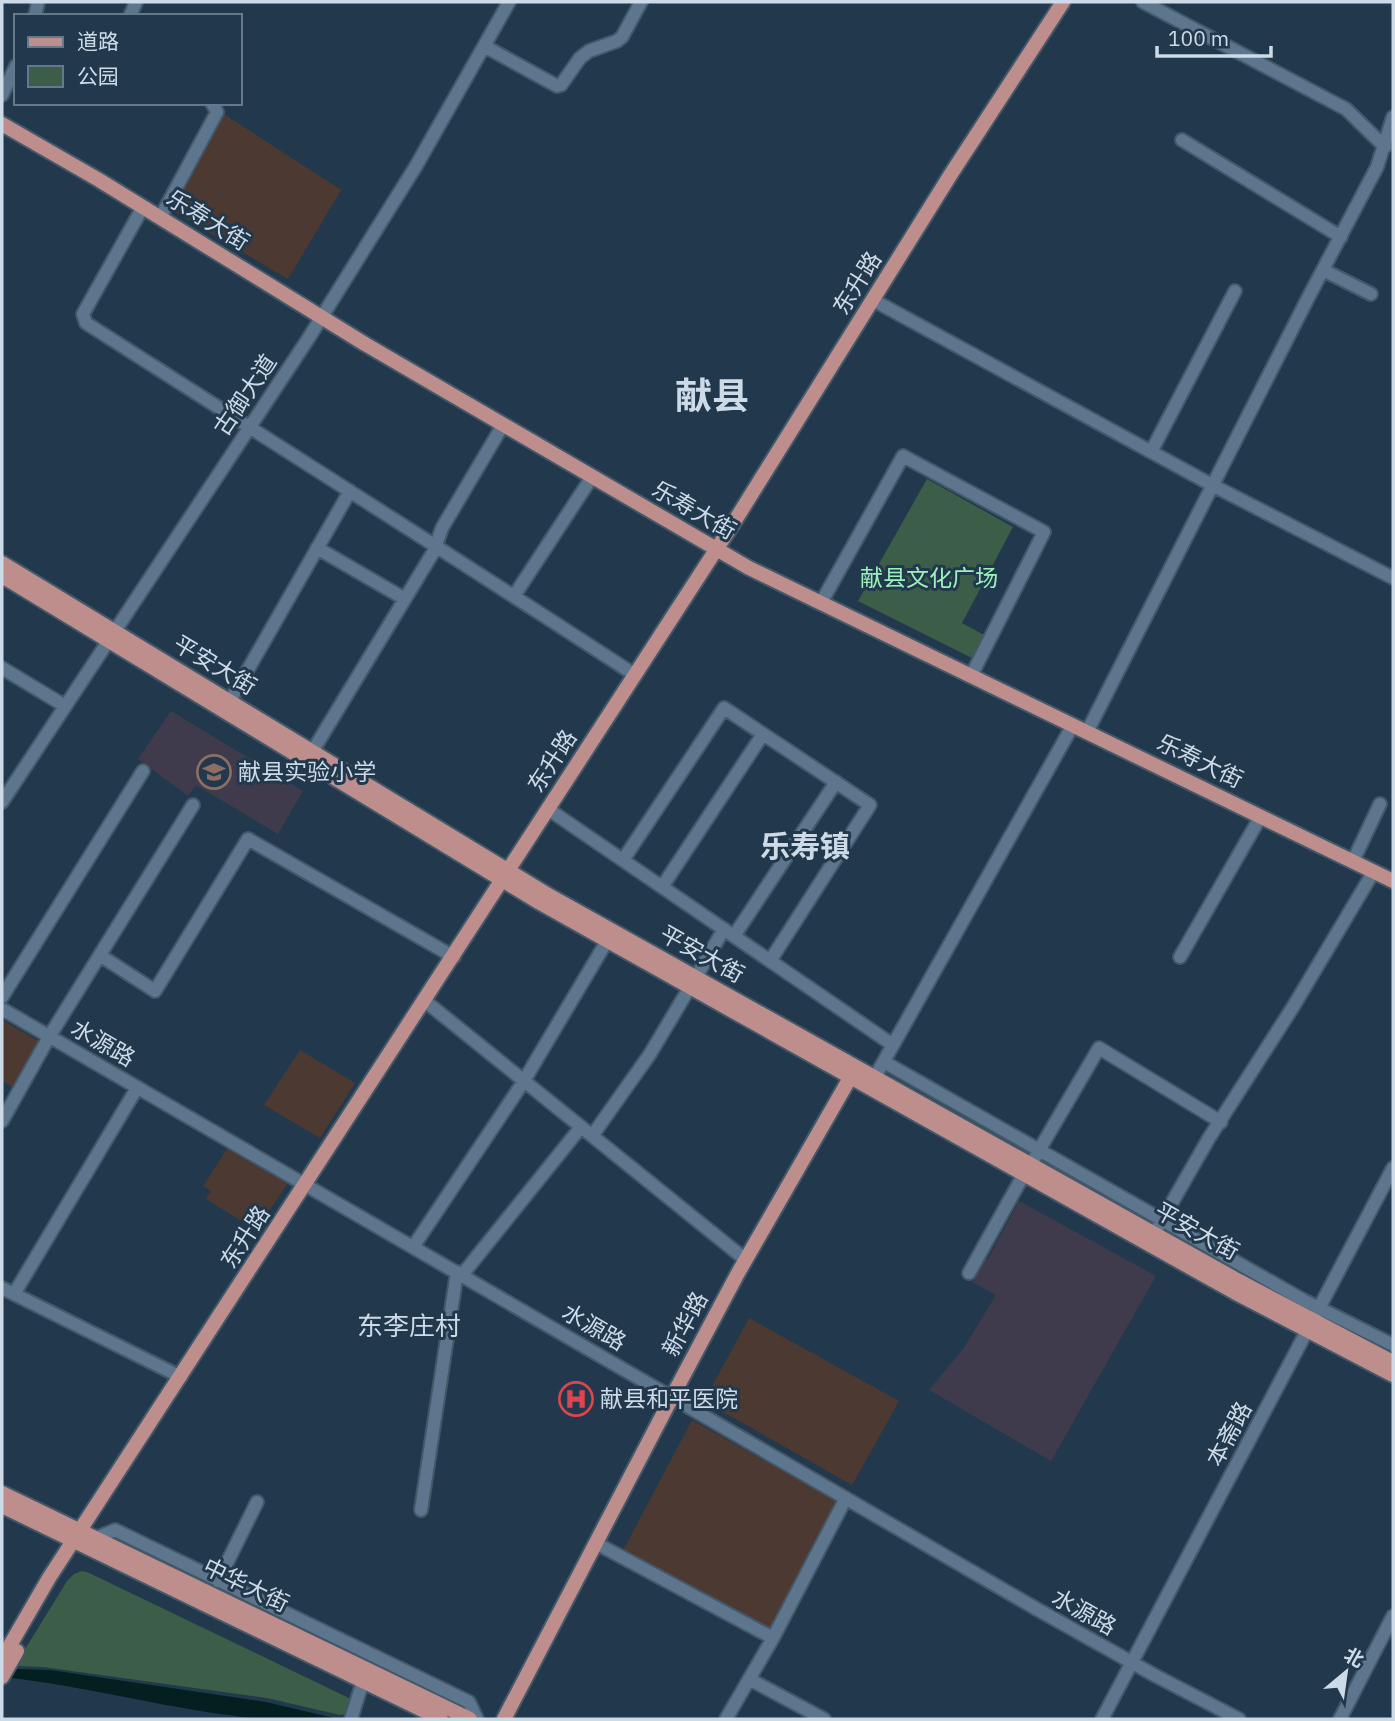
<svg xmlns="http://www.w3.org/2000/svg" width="1395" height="1721" viewBox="0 0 1395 1721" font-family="'IBM Plex Sans','Noto Sans SC',sans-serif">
  <rect width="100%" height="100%" fill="#22394d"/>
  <path fill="#4c3932" d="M221,112L341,190L288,279L168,208Z
    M2,1020L42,1043L16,1089L2,1081Z
    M300,1050L355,1083L320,1138L264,1105Z
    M227,1149L288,1183L256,1230L206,1199L211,1191L203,1186Z
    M749,1318L899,1401L852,1485L704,1401Z
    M692,1420L838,1501L763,1640L618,1560Z"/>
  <path fill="#403b4c" d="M171,711L303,791L278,834L196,785L188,796L138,759Z
    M1019,1201L1156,1276L1051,1461L929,1390L963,1349L996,1295L972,1282L985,1258L988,1259Z"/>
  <path fill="#3c5e48" d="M927,479L1013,527L962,623L984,635L972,658L858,601Z
    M82,1571L87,1572L353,1700L345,1714L340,1715L267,1698L43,1667L19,1666V1659L67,1581L74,1574Z"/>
  <path fill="#041f20" d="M2,1665L17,1669L50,1670L266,1702L338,1719C313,1719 287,1721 262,1719C174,1711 89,1686 2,1677Z"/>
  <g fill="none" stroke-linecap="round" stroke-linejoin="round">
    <g stroke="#435869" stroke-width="16">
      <path id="minor" d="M1143,2L1346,109L1385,147
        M35,16L38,2
        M130,16L136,2
        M484,46L557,86L561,85L580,58L589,51L617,41L622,37L641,2
        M2,95L16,66
        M1182,140L1341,237
        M143,207L83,314L86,323C269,440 453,556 635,675
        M160,218L217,112L212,103
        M1323,270L1371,294
        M873,300L1212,485L1393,578
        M1151,452L1235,291
        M317,548L405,599
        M514,596L592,477
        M821,603L903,456L1044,532L971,676
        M2,668L65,706
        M230,701L350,491
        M1087,732L1308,298L1377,167L1393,117
        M312,752L434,551L442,528L503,425
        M2,802L308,339L416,166L509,2
        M548,809L893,1045
        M623,860L724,708L870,805L770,961
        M1353,861L1380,804
        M662,887L763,734
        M734,936L836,782
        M101,956L155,991L248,839L454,957
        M1180,957L1261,816
        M696,977L724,929
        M2,997L143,771
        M425,1001L746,1260
        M2,1009L1035,1608L1156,1676L1239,1719
        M884,1062L1303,1300L1393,1345
        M875,1077L1073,725
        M2,1121L49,1037L193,805
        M592,1136L650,1054L690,987
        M1031,1164L1099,1048L1221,1122
        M1158,1227L1209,1138L1293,1007L1374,871
        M413,1247L522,1084L607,941
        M969,1273L1024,1174
        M462,1275L581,1127
        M2,1288L181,1377
        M14,1294L137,1088
        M421,1510L457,1272
        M96,1538L115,1530L469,1702L477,1719
        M603,1547L773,1638
        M218,1581L257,1502
        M749,1679L824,1719
        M351,1719L363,1681
        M726,1719L773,1638L846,1498
        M1102,1719L1393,1168
        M1340,1719L1393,1616"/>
    </g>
    <g stroke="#435869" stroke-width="18">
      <path id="major" d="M2,124L99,180L365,344L749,568L1393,881
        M2,563L545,893L1239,1281L1393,1362
        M2,576L540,903L1234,1292L1393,1375
        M2,1493L470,1719
        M2,1506L441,1719
        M2,1659L49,1578L736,519L951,174L1063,2
        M2,1677L17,1651
        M504,1719L672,1397L738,1273L854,1071"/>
    </g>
    <use href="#minor" stroke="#5d768e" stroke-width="12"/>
    <use href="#major" stroke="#be8e8d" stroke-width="14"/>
  </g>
  <defs>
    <g id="school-ring" transform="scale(1.75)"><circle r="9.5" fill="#22394d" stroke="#8d6e63" stroke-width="1.5"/><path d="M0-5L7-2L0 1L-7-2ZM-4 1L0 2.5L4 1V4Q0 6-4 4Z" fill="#8d6e63"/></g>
    <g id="hospital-ring" transform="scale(1.75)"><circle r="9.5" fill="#22394d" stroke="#e0444e" stroke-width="1.5"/><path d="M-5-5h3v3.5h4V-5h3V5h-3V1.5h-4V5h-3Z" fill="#e0444e"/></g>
  </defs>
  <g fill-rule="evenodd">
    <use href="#school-ring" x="214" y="772"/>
    <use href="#hospital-ring" x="576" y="1399"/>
  </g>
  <g text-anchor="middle" stroke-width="6" stroke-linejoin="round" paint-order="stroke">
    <g font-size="23" fill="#cddae8" stroke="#22394d">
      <text transform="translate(208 220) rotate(32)" y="8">乐寿大街</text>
      <text transform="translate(857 283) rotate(-58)" y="8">东升路</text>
      <text transform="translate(245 395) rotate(-56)" y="8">古御大道</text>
      <text transform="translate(694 510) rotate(30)" y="8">乐寿大街</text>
      <text transform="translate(215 665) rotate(31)" y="8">平安大街</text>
      <text transform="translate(552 761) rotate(-57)" y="8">东升路</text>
      <text transform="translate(1200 761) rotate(26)" y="8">乐寿大街</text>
      <text transform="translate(702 954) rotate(29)" y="8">平安大街</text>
      <text transform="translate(103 1043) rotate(30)" y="8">水源路</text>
      <text transform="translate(1197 1231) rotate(29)" y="8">平安大街</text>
      <text transform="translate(245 1237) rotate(-57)" y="8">东升路</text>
      <text transform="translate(685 1324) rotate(-62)" y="8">新华路</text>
      <text transform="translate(594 1327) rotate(30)" y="8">水源路</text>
      <text transform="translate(1229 1434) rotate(-62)" y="8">本斋路</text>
      <text transform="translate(246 1585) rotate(26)" y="8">中华大街</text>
      <text transform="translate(1084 1612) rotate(29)" y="8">水源路</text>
    </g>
    <g font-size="23" fill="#9cf1bb" stroke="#22394d">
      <text x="929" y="586">献县文化广场</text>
    </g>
    <g font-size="23" fill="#cddae8" stroke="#22394d" text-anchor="start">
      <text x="238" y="780">献县实验小学</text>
      <text x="600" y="1407">献县和平医院</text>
    </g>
    <g font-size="26" fill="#cddae8" stroke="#22394d">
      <text x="409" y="1335">东李庄村</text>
    </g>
    <g font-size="30" font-weight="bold" fill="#cddae8" stroke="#22394d">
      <text x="805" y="857">乐寿镇</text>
    </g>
    <g font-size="37" font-weight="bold" fill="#cddae8" stroke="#22394d">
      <text x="712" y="409">献县</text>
    </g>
  </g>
  <rect width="1395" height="1721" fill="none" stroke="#cddae8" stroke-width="7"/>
  <rect x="14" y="14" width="228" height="91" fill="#22394d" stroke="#66798b" stroke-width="2"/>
  <rect x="28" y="37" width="35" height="10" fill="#be8e8d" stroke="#66798b" stroke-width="2"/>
  <text x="77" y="49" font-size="21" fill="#cddae8">道路</text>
  <rect x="28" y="66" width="35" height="21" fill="#3c5e48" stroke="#66798b" stroke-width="2"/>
  <text x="77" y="84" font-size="21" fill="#cddae8">公园</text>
  <g transform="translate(1346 1672) rotate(29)" stroke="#22394d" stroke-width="5" paint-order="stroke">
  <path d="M0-5L12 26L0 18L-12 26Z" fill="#cddae8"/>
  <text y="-10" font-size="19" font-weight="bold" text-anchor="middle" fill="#cddae8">北</text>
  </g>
  <path d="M1157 46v10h114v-10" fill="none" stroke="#cddae8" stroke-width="3.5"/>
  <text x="1168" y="46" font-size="21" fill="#cddae8" stroke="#22394d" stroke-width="5" paint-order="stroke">100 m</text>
</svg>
